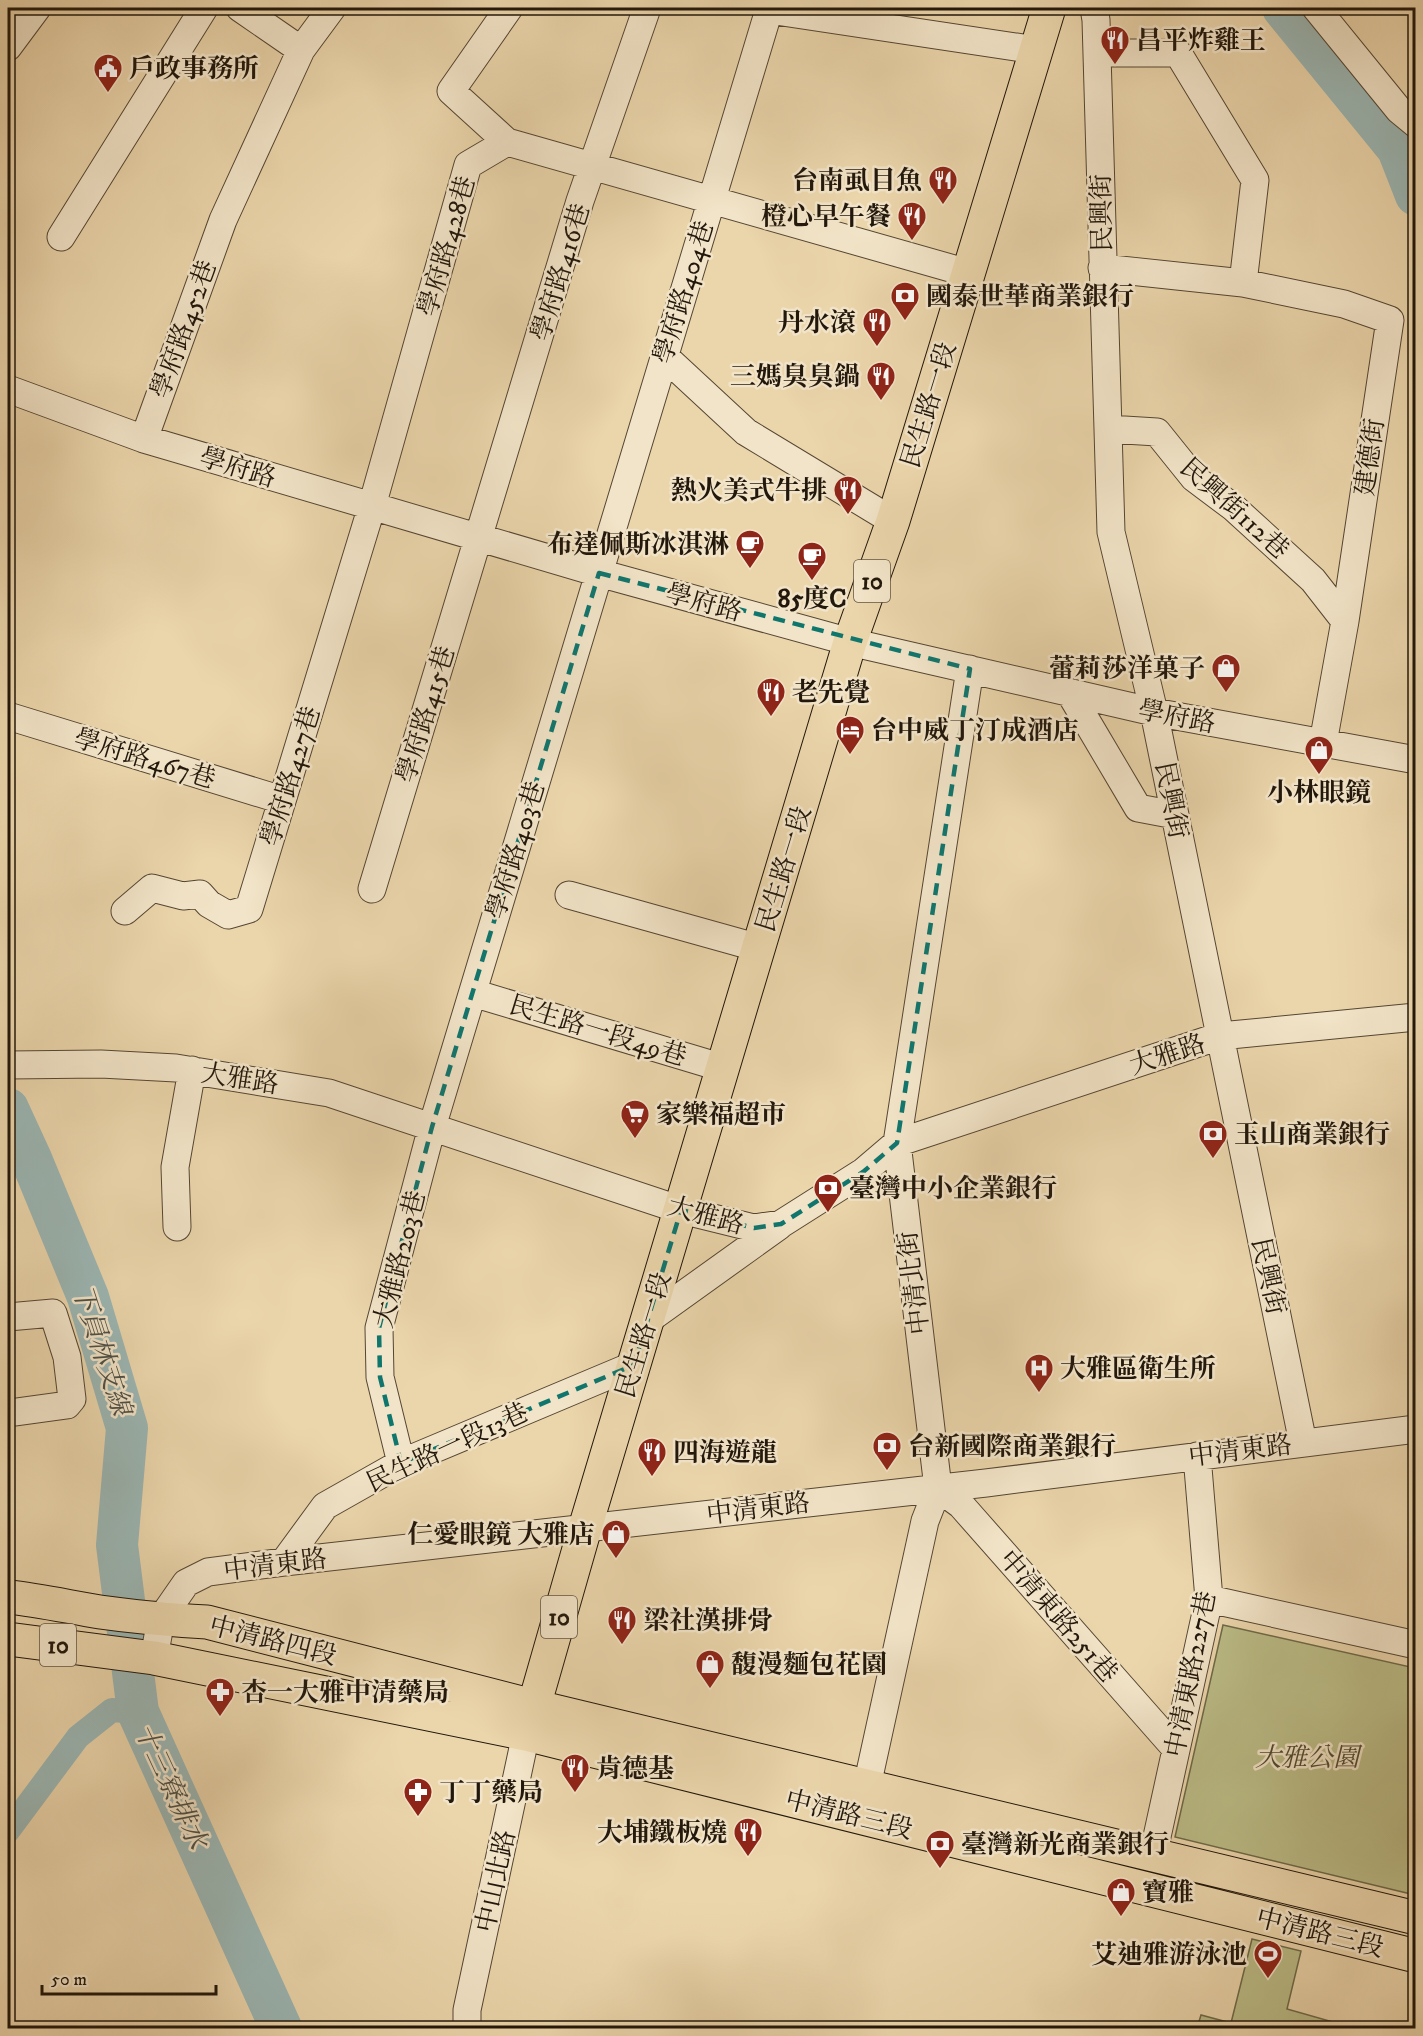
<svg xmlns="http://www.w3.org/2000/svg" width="1423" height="2036" viewBox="0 0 1423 2036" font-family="'IM FELL DW Pica','Noto Serif TC',serif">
  <rect width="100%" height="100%" fill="#ebd5ab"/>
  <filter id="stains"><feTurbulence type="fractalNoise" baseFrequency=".00333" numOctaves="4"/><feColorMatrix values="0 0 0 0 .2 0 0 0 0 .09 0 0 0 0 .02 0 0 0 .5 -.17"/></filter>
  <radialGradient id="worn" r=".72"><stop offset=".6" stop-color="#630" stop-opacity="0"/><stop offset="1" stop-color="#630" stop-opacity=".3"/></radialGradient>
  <path fill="#bbbc87" stroke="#6e6a49" stroke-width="1.5" d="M1223,1625L1415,1668V1895L1175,1837Z
    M1252,1939L1301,1951L1287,2009L1340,2024L1339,2028H1197L1201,2015L1231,2023Z"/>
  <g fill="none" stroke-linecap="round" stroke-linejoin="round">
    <path stroke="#9bb6b3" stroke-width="24" d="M8,1831L78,1737L112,1710L138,1712"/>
    <path stroke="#9bb6b3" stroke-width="42" d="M1283,8L1398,149L1416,195
      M8,1109L31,1159L88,1297L127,1428L117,1545L138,1712L281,2028"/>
    <g stroke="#544633" stroke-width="29">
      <path id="minor" d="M240,8L301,50
        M509,8L451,91L507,142L968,273
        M1094,8L1096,20L1111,532L1154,712L1303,1443
        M1316,8L1399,110L1416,124
        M8,47L37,8
        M1097,53H1178L1255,180L1243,283
        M61,237L204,8
        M1102,268L1243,283L1344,304L1390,320L1345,621L1323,743
        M664,356L746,432L893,521
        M8,389L144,439L599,573L850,642L1154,712L1416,760
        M1108,429L1157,432L1194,478L1234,508L1313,580L1345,621
        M144,439L223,220L301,50L332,8
        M1070,693L1138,808L1175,815
        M8,716L282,800
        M372,889L580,201L647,8
        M569,895L759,948
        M125,911L152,888L183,896L200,894L209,904L228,915L249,909L372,506L468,165L507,142
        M473,993L723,1068
        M8,1065L101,1064L176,1068L329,1093L681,1210L754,1228L781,1224L863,1172L897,1143L1220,1036L1416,1017
        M177,1227L175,1167L192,1070
        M8,1317L53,1313L67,1357L72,1399L67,1405L16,1412
        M648,1320L779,1226
        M401,1463L380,1377L379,1328L432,1127L769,10L1036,50
        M938,1488L961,1505L1176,1749
        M284,1562L325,1506L401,1463L634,1365
        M1209,1599L1416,1645
        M154,1658L161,1619L186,1583L208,1572L284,1562L986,1483L1416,1429
        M867,1786L925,1521L938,1488L897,1143L970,669
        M1153,1855L1209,1599L1197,1456
        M467,2028V2010L526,1734"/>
    </g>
    <g stroke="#21170b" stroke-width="35">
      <path id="major" d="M8,1597C39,1600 69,1607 100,1612C135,1617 171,1620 207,1622L533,1706L1416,1918
        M8,1639L154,1658L526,1734L1416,1956
        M526,1734L585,1528L850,642L893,521L1049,8"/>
    </g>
    <use href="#minor" stroke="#f2e4c8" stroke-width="27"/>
    <use href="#major" stroke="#ebd5ab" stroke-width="33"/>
  </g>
  <path fill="none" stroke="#0f766e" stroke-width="4.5" stroke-dasharray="12 8" stroke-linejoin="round" d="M599,573L970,669L897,1143L863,1172L781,1224L754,1228L681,1210L634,1365L401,1463L380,1377L379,1328L432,1127Z"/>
  <defs>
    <g id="restaurant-pin" transform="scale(1.5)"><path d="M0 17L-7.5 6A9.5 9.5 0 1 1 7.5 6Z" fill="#8f2418" stroke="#f2e4c8"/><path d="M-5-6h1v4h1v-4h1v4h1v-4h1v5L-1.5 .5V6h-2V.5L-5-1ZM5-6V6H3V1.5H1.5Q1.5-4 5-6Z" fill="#fff"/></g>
    <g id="civic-pin" transform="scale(1.5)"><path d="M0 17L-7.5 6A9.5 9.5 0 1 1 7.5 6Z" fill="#8f2418" stroke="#f2e4c8"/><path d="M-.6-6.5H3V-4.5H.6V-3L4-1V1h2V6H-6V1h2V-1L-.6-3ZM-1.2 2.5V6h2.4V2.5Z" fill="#fff"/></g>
    <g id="bank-pin" transform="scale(1.5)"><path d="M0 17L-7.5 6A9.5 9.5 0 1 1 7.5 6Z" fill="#8f2418" stroke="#f2e4c8"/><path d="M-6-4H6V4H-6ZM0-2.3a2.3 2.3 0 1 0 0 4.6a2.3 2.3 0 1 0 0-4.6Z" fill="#fff"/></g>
    <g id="cafe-pin" transform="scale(1.5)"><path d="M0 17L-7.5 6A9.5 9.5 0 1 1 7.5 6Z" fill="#8f2418" stroke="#f2e4c8"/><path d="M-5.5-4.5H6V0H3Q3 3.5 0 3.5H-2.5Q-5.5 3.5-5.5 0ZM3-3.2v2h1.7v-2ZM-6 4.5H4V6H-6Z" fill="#fff"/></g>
    <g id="shop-pin" transform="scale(1.5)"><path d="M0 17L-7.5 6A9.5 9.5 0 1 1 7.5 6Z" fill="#8f2418" stroke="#f2e4c8"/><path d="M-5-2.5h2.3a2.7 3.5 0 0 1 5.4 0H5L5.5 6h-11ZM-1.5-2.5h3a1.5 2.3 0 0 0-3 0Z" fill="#fff"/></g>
    <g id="hotel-pin" transform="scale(1.5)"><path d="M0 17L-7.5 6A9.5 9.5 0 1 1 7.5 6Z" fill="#8f2418" stroke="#f2e4c8"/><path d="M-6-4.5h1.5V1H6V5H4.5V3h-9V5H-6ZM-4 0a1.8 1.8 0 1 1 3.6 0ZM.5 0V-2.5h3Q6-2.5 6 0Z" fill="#fff"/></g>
    <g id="supermarket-pin" transform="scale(1.5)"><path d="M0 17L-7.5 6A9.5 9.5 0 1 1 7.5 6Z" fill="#8f2418" stroke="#f2e4c8"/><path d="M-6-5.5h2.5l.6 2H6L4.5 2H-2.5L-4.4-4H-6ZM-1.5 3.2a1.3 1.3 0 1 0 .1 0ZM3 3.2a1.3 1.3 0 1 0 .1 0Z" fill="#fff"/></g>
    <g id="hospital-pin" transform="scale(1.5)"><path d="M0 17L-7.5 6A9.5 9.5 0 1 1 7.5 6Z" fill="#8f2418" stroke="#f2e4c8"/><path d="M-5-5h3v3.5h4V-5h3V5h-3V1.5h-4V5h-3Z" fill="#fff"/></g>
    <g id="pharmacy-pin" transform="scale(1.5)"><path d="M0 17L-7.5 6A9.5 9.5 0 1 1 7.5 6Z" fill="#8f2418" stroke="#f2e4c8"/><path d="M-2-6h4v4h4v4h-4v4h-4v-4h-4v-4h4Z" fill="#fff"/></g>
    <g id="stadium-pin" transform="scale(1.5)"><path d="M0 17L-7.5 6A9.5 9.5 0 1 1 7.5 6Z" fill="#8f2418" stroke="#f2e4c8"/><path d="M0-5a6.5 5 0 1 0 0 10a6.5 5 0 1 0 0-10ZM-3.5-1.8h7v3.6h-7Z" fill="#fff"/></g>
  </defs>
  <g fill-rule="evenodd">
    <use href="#restaurant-pin" x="1115" y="40"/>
    <use href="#civic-pin" x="108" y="68"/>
    <use href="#restaurant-pin" x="943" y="180"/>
    <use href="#restaurant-pin" x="912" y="216"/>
    <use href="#bank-pin" x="905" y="296"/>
    <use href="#restaurant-pin" x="877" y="322"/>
    <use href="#restaurant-pin" x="881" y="376"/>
    <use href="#restaurant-pin" x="848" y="490"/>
    <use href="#cafe-pin" x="750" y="544"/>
    <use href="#cafe-pin" x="812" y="556"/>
    <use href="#shop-pin" x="1226" y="668"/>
    <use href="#restaurant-pin" x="771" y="692"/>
    <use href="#hotel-pin" x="850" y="730"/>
    <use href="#shop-pin" x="1319" y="750"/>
    <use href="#supermarket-pin" x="635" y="1114"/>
    <use href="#bank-pin" x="1213" y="1134"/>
    <use href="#bank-pin" x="828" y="1188"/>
    <use href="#hospital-pin" x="1039" y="1368"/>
    <use href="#bank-pin" x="887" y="1446"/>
    <use href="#restaurant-pin" x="652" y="1452"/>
    <use href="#shop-pin" x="616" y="1534"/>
    <use href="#restaurant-pin" x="622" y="1620"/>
    <use href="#shop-pin" x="710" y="1664"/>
    <use href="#pharmacy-pin" x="220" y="1692"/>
    <use href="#restaurant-pin" x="575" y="1768"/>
    <use href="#pharmacy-pin" x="418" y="1792"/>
    <use href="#restaurant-pin" x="748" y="1832"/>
    <use href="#bank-pin" x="940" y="1844"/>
    <use href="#shop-pin" x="1121" y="1892"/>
    <use href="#stadium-pin" x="1268" y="1954"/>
  </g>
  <g text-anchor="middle" stroke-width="5" stroke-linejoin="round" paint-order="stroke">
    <g fill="#f2e4c8" stroke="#605444" stroke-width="1.5">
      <rect x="854" y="560" width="36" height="42" rx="4.5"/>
      <rect x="541" y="1596" width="36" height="42" rx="4.5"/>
      <rect x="40" y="1624" width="36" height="42" rx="4.5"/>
    </g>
    <g font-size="24" font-weight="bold" fill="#21170b">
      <text x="872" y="589">10</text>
      <text x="559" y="1625">10</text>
      <text x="58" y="1653">10</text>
    </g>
    <g font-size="26" font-weight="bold" fill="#21170b" stroke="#f2e4c8" text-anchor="start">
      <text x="1136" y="49">昌平炸雞王</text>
      <text x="129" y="77">戶政事務所</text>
      <text x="922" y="189" text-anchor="end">台南虱目魚</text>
      <text x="891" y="225" text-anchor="end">橙心早午餐</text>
      <text x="926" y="305">國泰世華商業銀行</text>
      <text x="856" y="331" text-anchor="end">丹水滾</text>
      <text x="860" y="385" text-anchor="end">三媽臭臭鍋</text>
      <text x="827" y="499" text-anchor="end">熱火美式牛排</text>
      <text x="729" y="553" text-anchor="end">布達佩斯冰淇淋</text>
      <text x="812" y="607" text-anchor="middle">85度C</text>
      <text x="1205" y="677" text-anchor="end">蕾莉莎洋菓子</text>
      <text x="792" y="701">老先覺</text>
      <text x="871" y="739">台中威丁汀成酒店</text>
      <text x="1319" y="801" text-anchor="middle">小林眼鏡</text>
      <text x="656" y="1123">家樂福超市</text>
      <text x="1234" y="1143">玉山商業銀行</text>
      <text x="849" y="1197">臺灣中小企業銀行</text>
      <text x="1060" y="1377">大雅區衛生所</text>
      <text x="908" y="1455">台新國際商業銀行</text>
      <text x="673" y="1461">四海遊龍</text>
      <text x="595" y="1543" text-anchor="end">仁愛眼鏡 大雅店</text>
      <text x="643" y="1629">梁社漢排骨</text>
      <text x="731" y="1673">馥漫麵包花園</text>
      <text x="241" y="1701">杏一大雅中清藥局</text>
      <text x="596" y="1777">肯德基</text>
      <text x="439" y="1801">丁丁藥局</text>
      <text x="727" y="1841" text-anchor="end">大埔鐵板燒</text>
      <text x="961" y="1853">臺灣新光商業銀行</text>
      <text x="1142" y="1901">寶雅</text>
      <text x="1247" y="1963" text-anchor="end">艾迪雅游泳池</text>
    </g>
    <g font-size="26" fill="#21170b" stroke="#f2e4c8">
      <text transform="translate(1101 213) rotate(-91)" y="9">民興街</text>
      <text transform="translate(446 246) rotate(-74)" y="9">學府路428巷</text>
      <text transform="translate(560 272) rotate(-73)" y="9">學府路416巷</text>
      <text transform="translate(683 292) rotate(-73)" y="9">學府路404巷</text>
      <text transform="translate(183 329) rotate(-70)" y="9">學府路452巷</text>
      <text transform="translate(928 405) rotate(-73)" y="9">民生路一段</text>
      <text transform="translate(1369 457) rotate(-82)" y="9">建德街</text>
      <text transform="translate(238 467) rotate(17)" y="9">學府路</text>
      <text transform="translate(1235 508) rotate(42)" y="9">民興街112巷</text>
      <text transform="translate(704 602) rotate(15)" y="9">學府路</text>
      <text transform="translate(425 714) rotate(-73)" y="9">學府路415巷</text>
      <text transform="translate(1177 716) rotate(11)" y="9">學府路</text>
      <text transform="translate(145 758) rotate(17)" y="9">學府路467巷</text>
      <text transform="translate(290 776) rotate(-73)" y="9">學府路427巷</text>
      <text transform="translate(1172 800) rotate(79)" y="9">民興街</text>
      <text transform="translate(515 850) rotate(-73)" y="9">學府路403巷</text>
      <text transform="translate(783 869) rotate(-73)" y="9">民生路一段</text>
      <text transform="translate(598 1030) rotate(17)" y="9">民生路一段49巷</text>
      <text transform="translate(1167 1054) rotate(-18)" y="9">大雅路</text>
      <text transform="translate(240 1078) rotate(9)" y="9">大雅路</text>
      <text transform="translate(706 1215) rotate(15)" y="9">大雅路</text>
      <text transform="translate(399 1259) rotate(-76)" y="9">大雅路203巷</text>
      <text transform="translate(1269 1276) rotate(78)" y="9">民興街</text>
      <text transform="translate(913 1283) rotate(-97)" y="9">中清北街</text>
      <text transform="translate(643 1335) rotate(-73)" y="9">民生路一段</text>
      <text transform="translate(447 1447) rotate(-25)" y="9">民生路一段13巷</text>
      <text transform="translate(1240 1450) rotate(-7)" y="9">中清東路</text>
      <text transform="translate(758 1508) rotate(-7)" y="9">中清東路</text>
      <text transform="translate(275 1564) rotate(-7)" y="9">中清東路</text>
      <text transform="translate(1059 1616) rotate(49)" y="9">中清東路251巷</text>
      <text transform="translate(273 1640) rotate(14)" y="9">中清路四段</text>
      <text transform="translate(1190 1674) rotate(-79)" y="9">中清東路227巷</text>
      <text transform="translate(849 1814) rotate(14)" y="9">中清路三段</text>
      <text transform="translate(495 1881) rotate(-78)" y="9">中山北路</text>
      <text transform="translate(1320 1932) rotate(14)" y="9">中清路三段</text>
    </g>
    <g font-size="26" font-style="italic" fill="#4f4930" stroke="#f2e4c8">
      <text x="1307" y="1766">大雅公園</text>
    </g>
    <g font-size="27" font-style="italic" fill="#4c4f46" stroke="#f2e4c8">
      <text transform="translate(102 1350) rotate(72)" y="9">下員林支線</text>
      <text transform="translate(171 1786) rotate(65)" y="9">十三寮排水</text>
    </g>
  </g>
  <rect width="1423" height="2036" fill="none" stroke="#ebd5ab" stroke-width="30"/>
  <rect x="9" y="9" width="1405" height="2018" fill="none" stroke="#21170b" stroke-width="3"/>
  <rect x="15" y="15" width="1393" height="2006" fill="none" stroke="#21170b" stroke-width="1.5"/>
  <path d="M42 1985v9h174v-9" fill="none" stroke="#21170b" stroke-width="3"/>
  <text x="51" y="1985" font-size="18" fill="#21170b" stroke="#f2e4c8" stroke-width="4.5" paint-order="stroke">50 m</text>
  <rect width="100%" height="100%" filter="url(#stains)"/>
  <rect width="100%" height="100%" fill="url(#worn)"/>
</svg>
